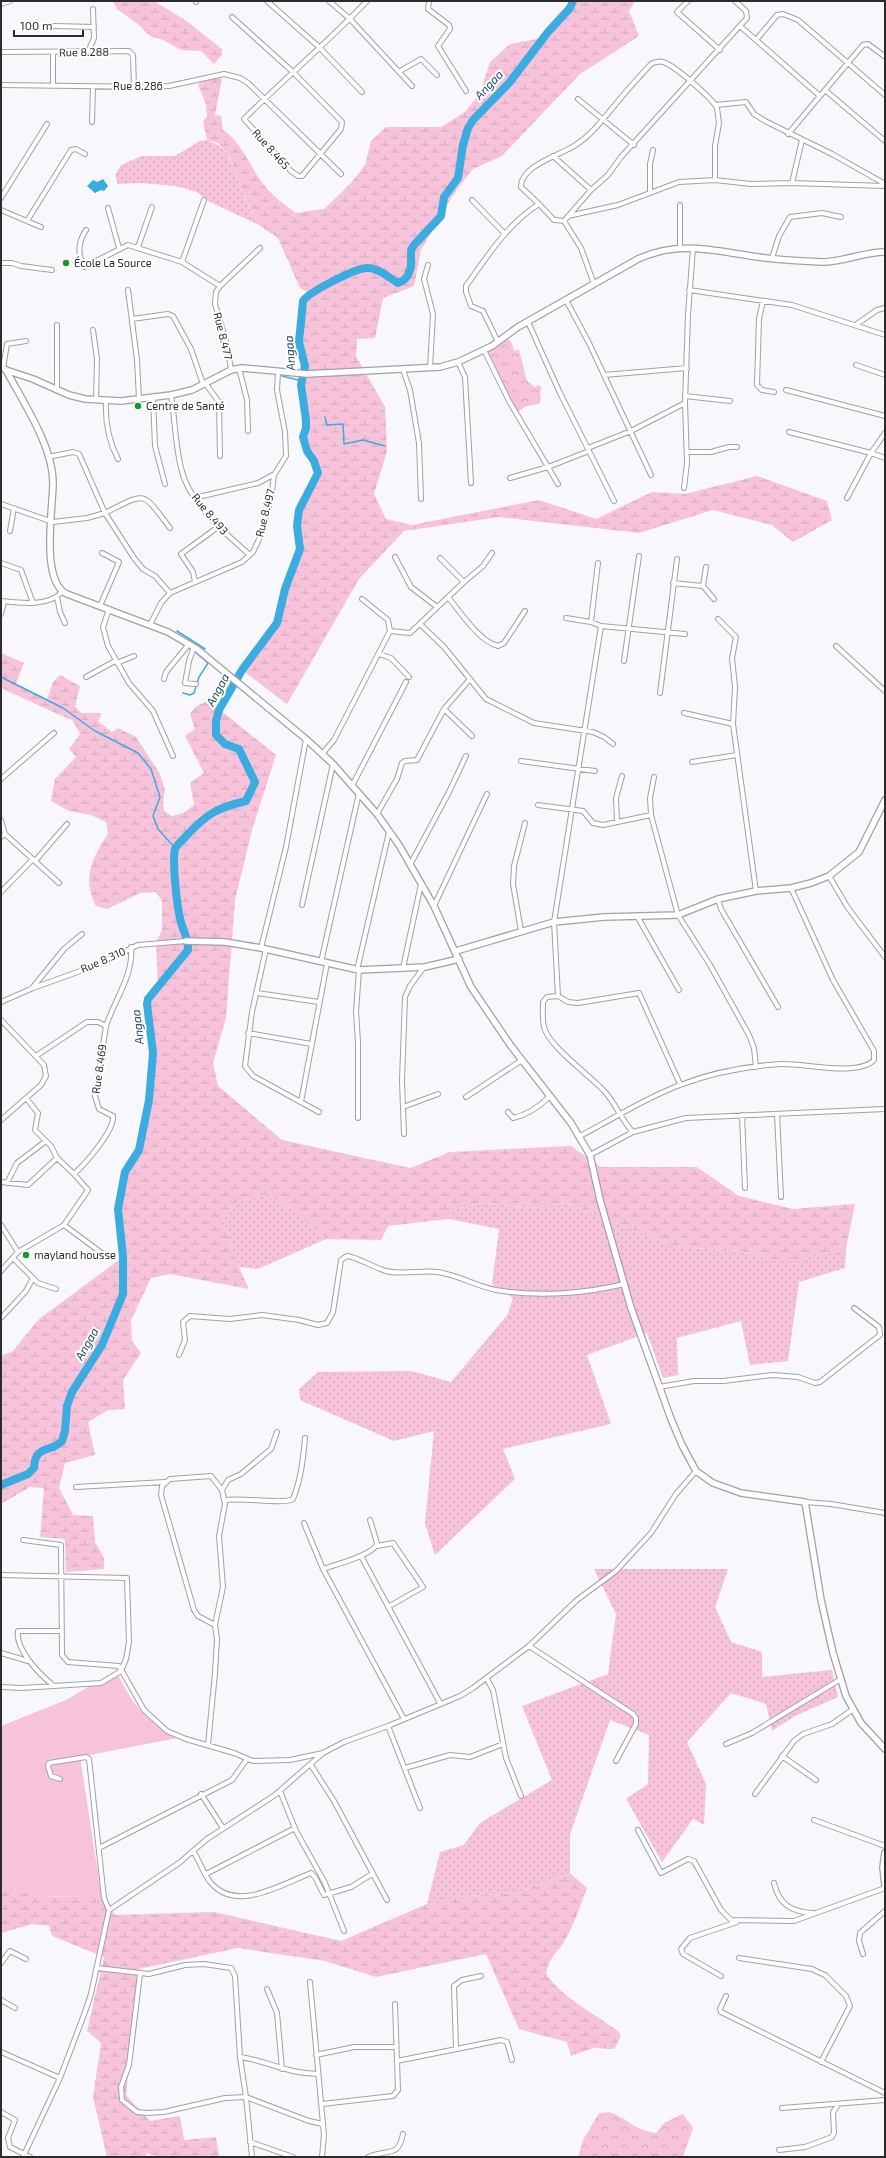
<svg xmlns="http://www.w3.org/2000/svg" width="886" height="2158" viewBox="0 0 886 2158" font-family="'Exo 2',sans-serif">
  <defs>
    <pattern id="grass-dots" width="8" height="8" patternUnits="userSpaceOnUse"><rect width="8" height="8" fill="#f7c3da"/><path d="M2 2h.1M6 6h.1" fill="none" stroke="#d4a8bb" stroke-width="1.8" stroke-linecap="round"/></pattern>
    <pattern id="forest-crowns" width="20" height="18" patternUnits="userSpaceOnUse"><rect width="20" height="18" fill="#f7c3da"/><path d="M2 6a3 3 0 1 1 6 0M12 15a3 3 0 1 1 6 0" fill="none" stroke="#d4a8bb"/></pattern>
    <pattern id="wetland-marsh" width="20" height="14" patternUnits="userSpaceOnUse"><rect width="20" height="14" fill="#f7c3da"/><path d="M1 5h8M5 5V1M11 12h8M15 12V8" fill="none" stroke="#d4a8bb"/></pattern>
    <pattern id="water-ripples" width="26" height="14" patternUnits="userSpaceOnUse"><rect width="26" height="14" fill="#3aace0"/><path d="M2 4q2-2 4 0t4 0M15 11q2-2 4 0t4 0" fill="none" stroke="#318cb6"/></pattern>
  </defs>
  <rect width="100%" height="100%" fill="#f8f7fb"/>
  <path fill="url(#grass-dots)" d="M207,140C232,148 233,170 242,191C247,203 253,214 259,225L210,202L197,192L176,186L141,183L118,184L115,175L121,165L142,156H175L200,141Z
    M264,1195L289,1207L326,1239L258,1269L239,1267L223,1220L237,1202Z
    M482,1203L532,1208L566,1203L675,1247L741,1251L766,1259H805L846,1249L845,1268L799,1282L788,1361L750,1365L741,1321L677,1338L678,1375L663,1378L647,1333L587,1355L611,1424L503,1449L515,1479L435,1555L425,1524L434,1431L394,1441L300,1400L299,1389L318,1372L411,1371L451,1382L508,1314L513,1298L492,1284L499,1229L449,1219L456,1209Z
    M594,1569H728L715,1607L731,1642L762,1652V1677L832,1670L838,1697L795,1716L772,1731L766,1704L731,1693L687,1742L706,1784L704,1825L693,1819L662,1862L626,1799L648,1784L649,1735L610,1720L570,1834V1873L517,1893L464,1896L427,1904L440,1852L464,1845L480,1823L552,1780L522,1706L608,1674L616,1614Z"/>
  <path fill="url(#forest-crowns)" d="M506,337L512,343L514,351L519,350L527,381L535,387L538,385L542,388L540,392L541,400L539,404L527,406L516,413L484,350Z
    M610,2112C629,2120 635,2130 656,2133L664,2123L683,2114L693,2128L683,2157H578L583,2140L599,2113Z"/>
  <path fill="url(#wetland-marsh)" d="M113,1H154L185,20L222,49V55L214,64L201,51L181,50L163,40L150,36L138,24L117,9Z
    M573,1H635L629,11L639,36L580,74L502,156L473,169L453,195L421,250L414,286L383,298L375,338L357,339L356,356L385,407L387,451L374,494L386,519L412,525L539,500L596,519L652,492L685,494L757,476L827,501L832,520L793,542L772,525L713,510L639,533L499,517L404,531L359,579L287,704L242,670L277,623L285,589L300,549L297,526L299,510L318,473L314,461L307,451L303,437L306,428V420L301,385L305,366L299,342L303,301L311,294L300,288L278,238L259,225L242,191L230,158L218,143L207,140L203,121L207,117L206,104L198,85L200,82L218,78L222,79L215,115L221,116L223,130C241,142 250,166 263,184C272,196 284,204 296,213L324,209L350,184L365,165L371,141L386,127H441L465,112L480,93L490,62L510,44L543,38L570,8Z
    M1,653L24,663L16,684L47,699L53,682L60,675L80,686L75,707L81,713H102L98,721L112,732L118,728L136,737L160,774L165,790L163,801L164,811L172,816L183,813L194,805L190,783L204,773L185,736L195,729L190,714C194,707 202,701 210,702L276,755L252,830L235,900L226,1018L213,1063L218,1086L282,1140L410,1168L450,1152L571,1146L601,1167H697L739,1196L793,1209L855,1204L846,1249L805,1259H766L741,1251L675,1247L566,1203L532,1208L482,1203L456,1209L449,1219L388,1226L381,1240L326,1239L289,1207L264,1195L237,1202L223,1220L239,1267L249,1289L170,1274L151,1278L131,1320L132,1341L141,1353L123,1380L125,1409L108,1410L88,1422L95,1455L65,1463L59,1488L73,1515L93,1516L95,1542L104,1558V1569L66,1572L65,1539L40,1537L44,1488L30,1487L1,1504V1356L13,1351L39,1319L123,1257L118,1209L125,1172L139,1150L149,1100L153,1053L147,1004L148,999L158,987L156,942L162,930V901L156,892L140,893L107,909L96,906C81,876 93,859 108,833L106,822L91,815L69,811L51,801L55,779L76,757L69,749L80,734L73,721L3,689L1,680Z
    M570,1873L587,1888C580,1906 574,1926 564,1942C555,1956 550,1955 546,1974C564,1999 593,2013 618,2031L621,2036L614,2049L593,2048L571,2056L567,2042L519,2029L486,1954L376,1977L325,1961L238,1948L139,1969L126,2095L150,2121L180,2116L184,2140L216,2137L219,2157H157L147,2153L146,2157H107L93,2097L101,2043L87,2031L104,1957L52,1936L49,1926L32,1924L1,1933V1884L36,1897L89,1896L101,1893L115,1915L214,1912L341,1941L427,1904L464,1896L517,1893Z"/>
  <path fill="#f7c3da" d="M116,1671C135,1708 141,1716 177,1738L80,1757L101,1893L89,1896L36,1897L1,1884V1726L66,1700Z"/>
  <path fill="url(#water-ripples)" d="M103,179L108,186L104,191L101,190L95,193L87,186L93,180L97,182Z"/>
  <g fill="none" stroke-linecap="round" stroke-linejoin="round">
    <path stroke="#3aace0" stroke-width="1.5" d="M282,376L302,381
      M325,417L327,425L343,424L344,444L363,440L385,446
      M177,631L205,649
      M1,677L63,708L95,731L138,753L151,769L160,797L153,816L158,829L175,848
      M183,693L190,695L194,693L199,677L208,663L194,651"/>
    <path stroke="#3aace0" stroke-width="8" d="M1,1485L28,1474L34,1468C35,1444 51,1453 62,1441L65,1431L67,1406L72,1392L102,1345L123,1294V1257L118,1209L125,1172L139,1150L149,1100L153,1053L147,1004L148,999L188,950C189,938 182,930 180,918C177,906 172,860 175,849C177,844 184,839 187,835C208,813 217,808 246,801L255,782L239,749L225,744L216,735V721L219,710L242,670L277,623L285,589L300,549L297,526L299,510L318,473L314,461L307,451L303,437L306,428V420L301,385L305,366L299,342L303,301C309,292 357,267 368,268C379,268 389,278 398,283L404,280L408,275L411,267V250L414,245L441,216L444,197L458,178L463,145L468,128L473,120L509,83L548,32L570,8L573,1"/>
    <g stroke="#a1a1a5" stroke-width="6">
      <path id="minor" d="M267,1L319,47L362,92
        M329,1L350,19L412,86
        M429,1L428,9L449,25L450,29L438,46L466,91
        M688,1L677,12L720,50
        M196,2V1
        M1,4L10,1
        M232,17L293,72L342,122L341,129L302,176H298L291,171L244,119C284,79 328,42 367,1
        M54,26L94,27
        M740,26L820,96
        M756,40L777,15L783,14L798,20L885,95
        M1,52L129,51L133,55L134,87
        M53,52V86
        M88,52L94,38L93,9
        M400,71L421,59L437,75
        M1,85L151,87L169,86L224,74L240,78L248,83L341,174
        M825,90L885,141
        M578,99L634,145
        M716,105L746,102L754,114L765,121L832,154L885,184
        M92,122L93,86
        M788,134L863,45L868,44L884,56
        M553,156L591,190
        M792,183L802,140
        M650,193V164L653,150
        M1,198L47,124
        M472,200L505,234
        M539,204L521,187C520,166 560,155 574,146C591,136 602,120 615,105C626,91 639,77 651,64C655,62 659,61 663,62C674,65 712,98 717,108L719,123L715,146V180
        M680,205V249
        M108,208L119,248
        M1,210L41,227
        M568,216L618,205L679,182L715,180L751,184L792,183L885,186
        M27,221L71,150L76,149L85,154
        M564,221L591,190L608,175L621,157L747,18L746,11L735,1
        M86,230C78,242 77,254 84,267L128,245L182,262L220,286
        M138,247L152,207
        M772,258L779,236L790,217L822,213L841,217
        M182,262L204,200
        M1,263H12L21,266L52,270
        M428,265L424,279L433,314L430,368
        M128,290L137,360L139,399
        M689,290L792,305L885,335
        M566,300L589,343L651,475
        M763,301L759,319L757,385L762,390L774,392
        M132,319L168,314L173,316L191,349L203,384
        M528,322L560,393L614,501
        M857,324L877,310L885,308
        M57,325V390
        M93,330L97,359L96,400
        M498,342L483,311L471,306L466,292V286C487,257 507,224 539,204L554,220L564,221L581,248L594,284
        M484,350L509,401L558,484
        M458,362L465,377L471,483
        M856,365L885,375
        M3,368L7,344L26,341
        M239,368L247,400L248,431
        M231,370L227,344L215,304L216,292L220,286L260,248
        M403,370L410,390L419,443L421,499
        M604,375L687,368
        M205,383L219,402L220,456
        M786,390L885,416
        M171,395C175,419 175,444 181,468C189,504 224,532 250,555
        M685,396L730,401
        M153,398L155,446L165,484
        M106,401C105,422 108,440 118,459
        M789,432L871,453L885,458
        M588,448L631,431L685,403
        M687,452H711L729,447H737
        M510,478L548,467L589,451
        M684,488L687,463L685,403L688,315L693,248
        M194,498L258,483L273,475
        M847,498L871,453L885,433
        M1,504L53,522L87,518L105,513L79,454L73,452L48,457
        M170,528C141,490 147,492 105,513L134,558L143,569L155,576L170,593
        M10,531L14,508
        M395,557L411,587L437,607
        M440,558L464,582
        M1,563L21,570L33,603
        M195,582L193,572L181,554L218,527
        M673,583L703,586L714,599
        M703,586L706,567
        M57,597L60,612L65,623
        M448,597C460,612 480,642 498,646L504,643L525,611
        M1,601C20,603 48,607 62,592
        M100,606L119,562L102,553
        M109,609L103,627L108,646L129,683L153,711L173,756
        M1,614L4,602
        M566,618L591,622L601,626L685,634
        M718,619L736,637L732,658L735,687L733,724L756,891
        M591,622L598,563
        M150,625L161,603L170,593L242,562L253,552L260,537L271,500L274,475L286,456L285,432L277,390L278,372
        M421,625L444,647L486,699L534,723L593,732L604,737L613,744
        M601,626L554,922L558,996L568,1002L578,1003L639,993L680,1084
        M390,631L410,633L464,582L483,566L492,553
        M836,646L885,691
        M194,647L189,661L185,683L196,684
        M379,654L391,658L409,677
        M624,661L639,556
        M117,663L134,656
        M86,677L115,661
        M164,679L166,672L189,644
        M660,693L677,559
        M444,709L472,736
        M684,713L733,724
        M322,754L334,740L390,631L388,620L362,599
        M521,761L595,771
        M692,762L737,755
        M654,777L650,798L651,815L678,915L710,965L749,1035L754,1048L756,1067
        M1,779L54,733
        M352,786L406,682
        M538,805L583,811L593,823L603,825L651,815
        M377,814L397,779L402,763L405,761L417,760L444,709L470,679
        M1,820L5,834L1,837
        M617,821L616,798L622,776
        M5,834L59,883
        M35,861L67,824
        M410,865L449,792L466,756
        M829,876L848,908L885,957
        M1,892L33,859
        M718,899L721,909L778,1007
        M302,905L333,764
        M434,906L487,794
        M637,916L679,990
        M521,931L513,884L514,866L525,823
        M261,948L286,847L306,739
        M266,949L252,1012L245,1066L253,1076L319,1112
        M321,962L359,793
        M403,968L421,884
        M357,970L389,832
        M33,987L64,949L82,934
        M257,993L319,1002
        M558,996L547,997L543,1002C543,1010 542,1019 544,1027C548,1046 591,1076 605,1092C616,1104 621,1120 633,1132
        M1,1002L33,988L97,965L138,945L186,941
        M1,1020L44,1065L46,1076L41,1085L1,1120
        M106,1026C114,1001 134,975 131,947
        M248,1033L311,1044
        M466,1097L522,1060
        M26,1098L38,1113L35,1130L51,1146L57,1158
        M301,1102L327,963
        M403,1107L438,1094
        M508,1112L513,1118C528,1115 539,1107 550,1096
        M777,1114L781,1197
        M742,1115L745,1188
        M358,1118V1042L356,1012L359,970
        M404,1134L402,1081L405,997L410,986L424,967
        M580,1136C613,1119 645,1098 680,1085C711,1073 748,1066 781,1064C804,1063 858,1077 874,1060V1051L833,980L791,888
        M590,1155L633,1132L686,1118L885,1109
        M1,1182L28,1185L57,1158L74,1174C85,1164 115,1130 113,1116L99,1109L95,1096L106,1026L98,1022H87L36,1056
        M7,1183L17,1163L46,1141
        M1,1225L18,1252
        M64,1225L107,1257
        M14,1259L38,1283L56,1289
        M1,1271L18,1252L64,1225L88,1190L74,1174
        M1,1318L26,1291L33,1278
        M179,1355L185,1340L183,1322L190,1316L230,1319L262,1315L299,1320L318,1325L327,1323L333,1312L341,1260L347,1256C357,1257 375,1268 386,1271C400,1275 422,1270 438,1272C458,1275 476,1286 496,1290C537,1297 584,1294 624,1284
        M659,1387L694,1381H723L773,1375L798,1377L815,1383L820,1382L880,1335L879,1327L854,1308
        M76,1487L165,1482
        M222,1490L228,1480L241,1474L271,1449L277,1432
        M225,1500C242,1497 284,1505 293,1499C301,1479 303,1460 305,1438
        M805,1502L831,1504L885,1513
        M304,1523L323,1569L404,1719
        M23,1540L61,1545L62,1655L68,1662L119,1666L144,1710L167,1731L186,1739L234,1753L253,1761L290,1760L323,1753L344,1742L388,1726L460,1696L473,1688L529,1646L577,1600L616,1571L651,1533L676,1494L696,1471
        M377,1546L393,1543L423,1587L388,1607
        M361,1556L440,1703
        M323,1569C334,1565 375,1555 377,1543L370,1520
        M1,1575L127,1578L129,1642L126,1659L121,1671L101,1683L22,1688L1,1687
        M529,1646L633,1714L636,1718V1724L616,1761
        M1,1653L28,1661
        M487,1679L493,1690L506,1758L521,1796
        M53,1685C39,1674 15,1649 18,1631H62
        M388,1726L420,1808
        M726,1744L752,1733L841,1679
        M208,1745L215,1673L217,1639L215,1625L223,1587L219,1536L225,1504L222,1490L211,1476L170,1479L162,1486L161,1495L194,1610L198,1616L215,1625
        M782,1756L816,1780
        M311,1765L334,1801L387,1900
        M405,1768L450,1755L470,1757L503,1744
        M280,1791L296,1831L325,1883L344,1931
        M201,1794L223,1828
        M755,1794L794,1741L803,1734L832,1724L852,1710
        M814,1820L885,1846
        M638,1830L661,1873L688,1859L694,1861L721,1910L731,1920L794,1921L885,1888
        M99,1848L232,1780L247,1759
        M193,1851C200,1861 203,1874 211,1883C237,1913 282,1884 311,1873L315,1877L324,1895L351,1887L372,1874
        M206,1874L295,1828
        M774,1883C779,1905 792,1912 813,1913
        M109,1910L179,1863L207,1839L275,1795L323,1753
        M863,1954L859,1941L860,1933L885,1911
        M739,1958L812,1969L818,1972L825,1975L846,1996L850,2006L821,2062
        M1,1963L10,1951L26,1959
        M97,1968L149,1974L185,1965L204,1964L231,1968L235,1976L240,2057L246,2097L225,2098L164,2112L148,2113L137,2112L122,2100L121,2087L129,2065L140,1974
        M721,1976L683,1954L681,1949L690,1938L737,1922
        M310,1982L324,2135L322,2157
        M267,1989L277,2013L282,2069
        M726,1996L720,2009L721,2012L885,2093
        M1,2000L15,2008
        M456,2047L454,1986L462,1980L481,1976
        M1,2052L60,2078
        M316,2055L354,2047H396
        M240,2057C267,2061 290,2074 318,2074
        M397,2061L501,2040L507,2042L512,2060
        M322,2104L393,2096L398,2090L395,2004
        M782,2108L885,2100
        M1,2112L15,2120L8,2138L10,2147L30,2157
        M250,2142L293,2157
        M779,2150L805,2147L832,2137L834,2133L833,2112L838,2105
        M23,2157L60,2078L85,2012L91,1994L109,1910L104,1898L89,1759L86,1757L49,1763L48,1766L51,1776L60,1779
        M252,2157L246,2097L309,2121L323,2124
        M368,2157C390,2148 398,2158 403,2134"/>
    </g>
    <g stroke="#a1a1a5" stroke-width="8">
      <path id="tertiary" d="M1,367L6,370L33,379L69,395L85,399L121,401L171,395L192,390L231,370L242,368L307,374L440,367L458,362L492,346L518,327L638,259C679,240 715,251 758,257C779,260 800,261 822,262C844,262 863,252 885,252
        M6,370C23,402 53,446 53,483C53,507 40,582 67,594L168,632L197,649L306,739L333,764L377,814L399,845L434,906L471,987L511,1046L571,1123L590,1155L600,1200L631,1308L671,1419L682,1445L696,1471L713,1483L741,1493L805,1502L821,1600L833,1653L846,1696L861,1723L885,1749
        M186,941L225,942L261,948L359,970L425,967L459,959
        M456,951L554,922L604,917L678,915L718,899L756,891L791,888L811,883L829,876L859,852L885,800
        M885,1853L883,1867L885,1886"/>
    </g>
    <use href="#minor" stroke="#fff" stroke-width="4"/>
    <use href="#tertiary" stroke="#fff" stroke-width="5.5"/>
  </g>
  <g fill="#1e982a" stroke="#fff" stroke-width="1.5">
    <circle cx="66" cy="263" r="4"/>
    <circle cx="138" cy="406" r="4"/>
    <circle cx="26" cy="1255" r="4"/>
  </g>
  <g text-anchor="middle" stroke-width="4" stroke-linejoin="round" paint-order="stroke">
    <g font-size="11" fill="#2c2c2e" stroke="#fff">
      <text transform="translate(84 52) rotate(-1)" y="4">Rue 8.288</text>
      <text x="138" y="90">Rue 8.286</text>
      <text transform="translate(271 149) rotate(48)" y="4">Rue 8.465</text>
      <text transform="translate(223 336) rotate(76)" y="4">Rue 8.477</text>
      <text transform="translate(265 513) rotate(-76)" y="4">Rue 8.497</text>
      <text transform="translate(210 514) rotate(50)" y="4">Rue 8.493</text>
      <text transform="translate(103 960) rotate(-24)" y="4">Rue 8.310</text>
      <text transform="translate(99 1069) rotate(-82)" y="4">Rue 8.469</text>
    </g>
    <g font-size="11" fill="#2c2c2e" stroke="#fff" text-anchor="start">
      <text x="74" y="267">École La Source</text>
      <text x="146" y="410">Centre de Santé</text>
      <text x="34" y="1259">mayland housse</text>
    </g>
    <g font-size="12" font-style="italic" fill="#1d4b61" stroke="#fff">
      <text transform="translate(489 85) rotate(-47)" y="4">Angaa</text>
      <text transform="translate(290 353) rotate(-94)" y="4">Angaa</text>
      <text transform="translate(218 690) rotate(-62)" y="4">Angaa</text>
      <text transform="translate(138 1027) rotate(-96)" y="4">Angaa</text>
      <text transform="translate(87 1344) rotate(-61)" y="4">Angaa</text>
    </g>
  </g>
  <rect width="886" height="2158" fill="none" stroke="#2c2c2e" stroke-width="4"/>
  <path d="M14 30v6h69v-6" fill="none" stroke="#2c2c2e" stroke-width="2"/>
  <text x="20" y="30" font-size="12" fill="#2c2c2e" stroke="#ffffff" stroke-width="3" paint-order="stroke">100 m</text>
</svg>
